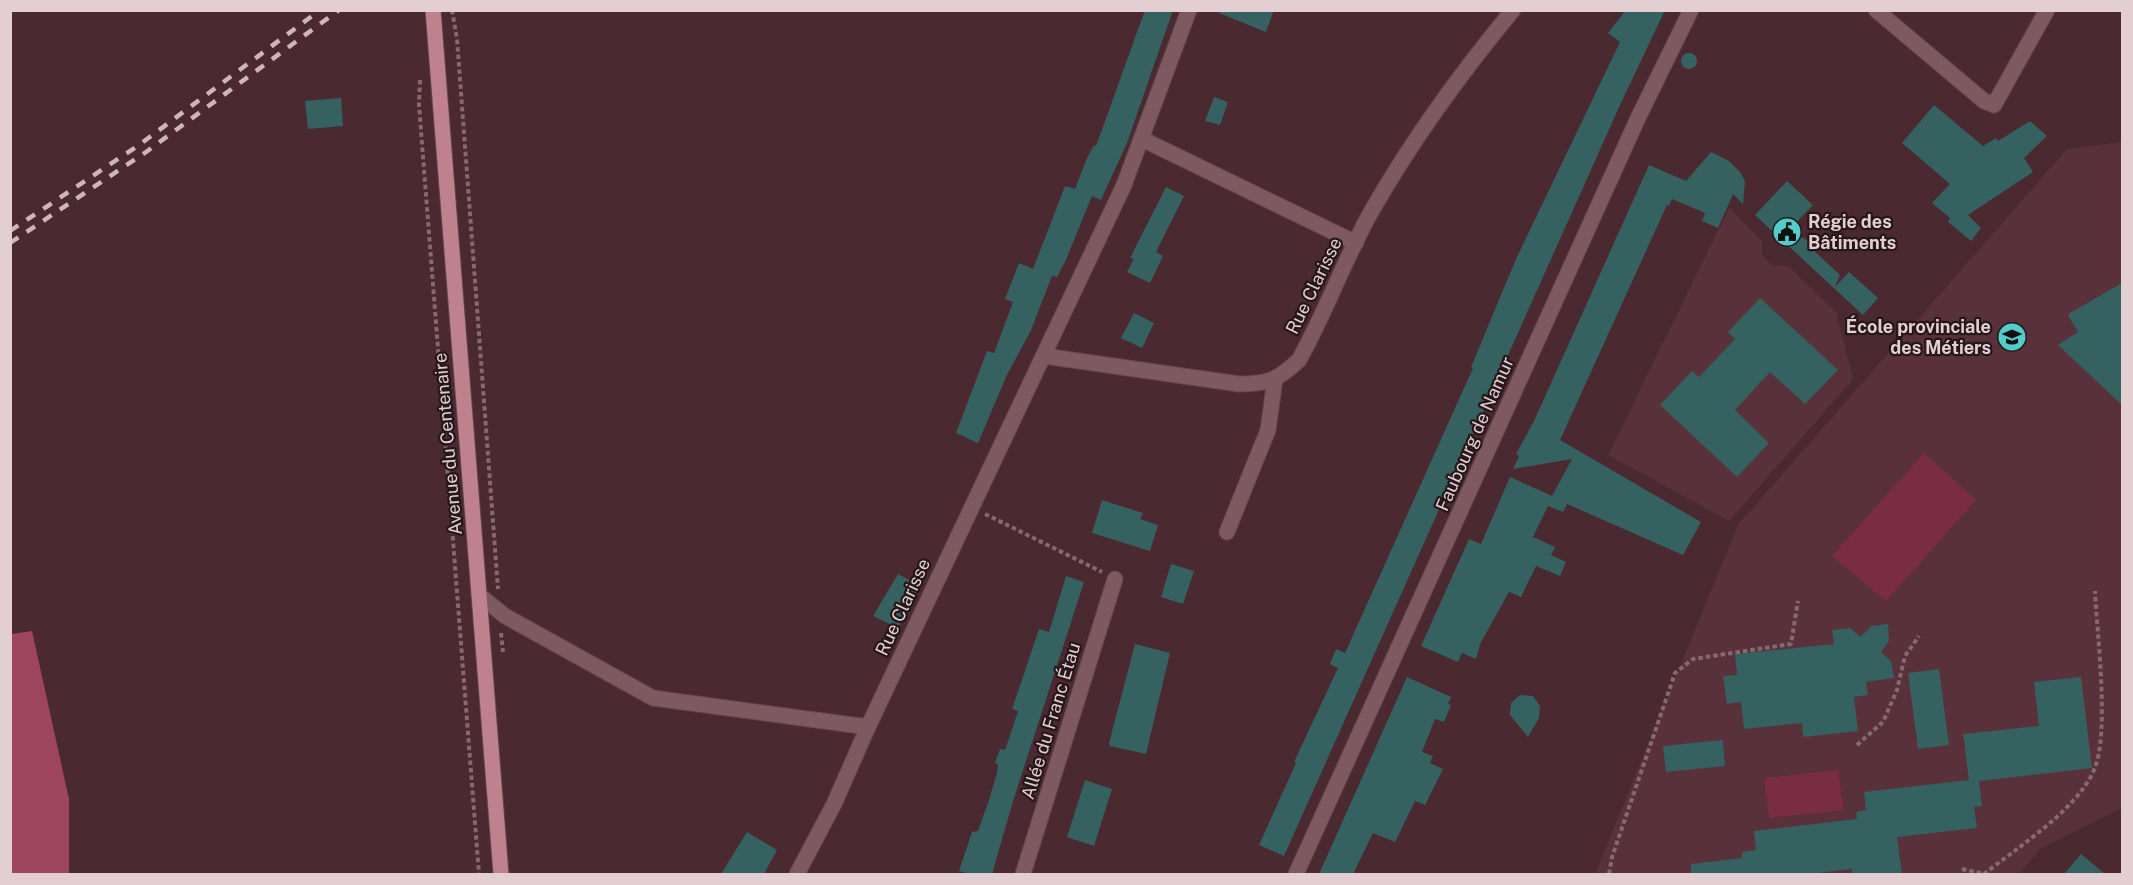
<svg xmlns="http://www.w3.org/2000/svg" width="2133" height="885" viewBox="0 0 2133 885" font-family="'Public Sans',sans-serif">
  <rect width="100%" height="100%" fill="#4a2930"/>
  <path fill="#59313a" d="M2122,142V808L2040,849L2019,874H1595L1738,525L2067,149Z
    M1729,208L1762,241V255L1772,266H1788L1836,312L1853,379L1729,521L1608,455Z"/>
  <path fill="#7a2c42" d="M1924,453L1976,500L1886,601L1832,556Z
    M1838,770L1844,810L1769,818L1764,778Z"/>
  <path fill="#9c455c" d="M32,631L69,799V874H11V634Z"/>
  <path fill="#356160" d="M1145,10H1173L1127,143L1101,200L1092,196L1065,262L1057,277L1052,276L1031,330L1006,377L978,443L956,433L987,351L994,353L1013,302L1005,299L1019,263L1033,269L1065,186L1075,189L1087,158L1094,145L1096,146Z
    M1220,10H1274L1266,32L1219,13Z
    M1626,10H1665L1620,105L1284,856L1259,845L1296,763L1294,762L1338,668L1330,664L1336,649L1345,653L1473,368L1471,367L1516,259L1620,42L1608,33Z
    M1681 61a8 8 0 1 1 16 0a8 8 0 1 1-16 0Z
    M1214,97L1228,102L1220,125L1205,121Z
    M341,98L343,126L308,129L305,101Z
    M1934,105L1983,146L1996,138L1998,141L2030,121L2047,136L2024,158L2033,172L1968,215L1981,228L1971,241L1948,222L1950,218L1932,203L1950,184L1902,143Z
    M1711,152L1729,161L1740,172L1745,181L1743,204L1733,194L1718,228L1702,221L1705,213L1672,199L1669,206L1667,205L1560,440L1701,522L1683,555L1567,504L1563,512L1548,506L1533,537L1555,547L1551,555L1566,562L1560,576L1536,566L1521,597L1509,592L1480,644L1476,659L1462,653L1458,662L1421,646L1469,539L1481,544L1510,477L1552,496L1572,459L1513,469L1519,456L1516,454L1534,421L1649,165L1686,181Z
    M1787,181L1813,205L1789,230L1812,243L1810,247L1840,275L1835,287L1849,272L1878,298L1863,315L1755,215Z
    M1166,187L1184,196L1156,252L1163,256L1150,283L1127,272L1134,259L1130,258Z
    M2122,283V405L2058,345L2078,332L2068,315L2070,313Z
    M1760,298L1838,370L1805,404L1770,372L1735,410L1769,443L1737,477L1660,405L1692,371L1699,377L1735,339L1728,332Z
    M1134,313L1154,323L1142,348L1121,338Z
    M1102,500L1143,513L1140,519L1158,525L1150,551L1092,533Z
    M1171,564L1194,571L1183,604L1161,597Z
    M898,574L919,585L898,628L873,616Z
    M1066,576L1084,582L1014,798L992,874H970L959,871L972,832L978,831L989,800L997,773L998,764L995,763L1000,749L1005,750L1018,711L1012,709L1039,629L1049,632Z
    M1888,624L1889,641L1881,652L1891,661L1894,678L1866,682L1868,695L1854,697L1858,731L1803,737L1802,723L1744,729L1741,702L1727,704L1723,676L1737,675L1735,654L1834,644L1832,630L1850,628L1861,637L1871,626Z
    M1135,644L1170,653L1146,754L1110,746L1109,743Z
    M1939,669L1949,745L1918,749L1908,673Z
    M1407,677L1451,697L1448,704L1451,705L1444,722L1435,719L1422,752L1433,756L1430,763L1443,769L1425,805L1415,801L1395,842L1373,833L1353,874H1319Z
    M2081,677L2092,768L1979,781L1982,806L1974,807L1977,828L1897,837L1902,874H1852V869L1808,874H1691V864L1742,858V852L1756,850L1754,831L1857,819L1856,812L1866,810L1864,792L1969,780L1963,734L2039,726L2034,682Z
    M1520,695L1533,696L1540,706L1539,718L1528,737L1510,715L1511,703Z
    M1723,740L1725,766L1666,772L1663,746Z
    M1085,780L1112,789L1094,846L1067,837Z
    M747,832L777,850L764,874H721Z
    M2081,854L2105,874H2064Z"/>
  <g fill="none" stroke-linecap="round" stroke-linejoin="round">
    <g stroke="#61464c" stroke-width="17">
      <path id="minor" d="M1876,10L1984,101L1994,105L2047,10
        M1142,139L1356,243
        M1044,356L1239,384C1268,384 1278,380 1299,360C1326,312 1344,260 1371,212C1412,140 1460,74 1513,10
        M1227,532L1268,430L1275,379
        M479,595L505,616L653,698L868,727
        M797,874L834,804L868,727L1124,185L1189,10
        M1023,874L1115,579
        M1296,874L1638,118L1691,10"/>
    </g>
    <g stroke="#61464c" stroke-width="17">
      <path id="major" d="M433,10L501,874"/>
    </g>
    <path stroke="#85696f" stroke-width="4" stroke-dasharray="4.5 3" stroke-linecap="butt" d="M452,10L457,39L498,589
      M420,80L419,105L479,874
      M985,514L1102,572
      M501,633L503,652
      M1857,745L1883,722L1897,690L1905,656L1919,636
      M1962,869L1984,874C2018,847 2077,810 2094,770C2110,734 2097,635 2095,591
      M1609,874L1612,857L1675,673L1693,659L1791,644L1798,601"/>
    <use href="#minor" stroke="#7e5960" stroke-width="15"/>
    <use href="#major" stroke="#bf818d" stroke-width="15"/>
    <path stroke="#ccb6b9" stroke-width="4.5" stroke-dasharray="10 10" stroke-linecap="butt" d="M10,231L139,145L320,10
      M10,243L146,152L339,10"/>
  </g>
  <defs>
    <g id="civic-disc" transform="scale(1.5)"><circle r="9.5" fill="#53cdca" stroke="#26171a"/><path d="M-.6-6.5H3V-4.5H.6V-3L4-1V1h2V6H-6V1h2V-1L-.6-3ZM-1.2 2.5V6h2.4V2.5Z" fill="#111"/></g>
    <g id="school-disc" transform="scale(1.5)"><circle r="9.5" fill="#53cdca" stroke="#26171a"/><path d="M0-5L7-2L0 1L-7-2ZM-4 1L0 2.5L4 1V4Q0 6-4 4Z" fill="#111"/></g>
  </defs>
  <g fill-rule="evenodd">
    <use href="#civic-disc" x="1787" y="232"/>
    <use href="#school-disc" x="2012" y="337"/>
  </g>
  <g text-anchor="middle" stroke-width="4.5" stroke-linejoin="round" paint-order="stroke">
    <g font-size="18" font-weight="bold" fill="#e3ced1" stroke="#26171a" text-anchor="start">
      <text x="1808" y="228">Régie des<tspan x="1808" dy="21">Bâtiments</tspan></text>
      <text x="1991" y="333" text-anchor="end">École provinciale<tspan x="1991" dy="21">des Métiers</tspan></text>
    </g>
    <g font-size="18" fill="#e3ced1" stroke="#26171a">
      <text transform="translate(1314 286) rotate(-64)" y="6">Rue Clarisse</text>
      <text transform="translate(1475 434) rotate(-66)" y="6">Faubourg de Namur</text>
      <text transform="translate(448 444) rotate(-95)" y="6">Avenue du Centenaire</text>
      <text transform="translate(903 607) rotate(-65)" y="6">Rue Clarisse</text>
      <text transform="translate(1051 721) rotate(-73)" y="6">Allée du Franc Étau</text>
    </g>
  </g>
  <rect width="2133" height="885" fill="none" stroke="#e3ced1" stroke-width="24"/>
</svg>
